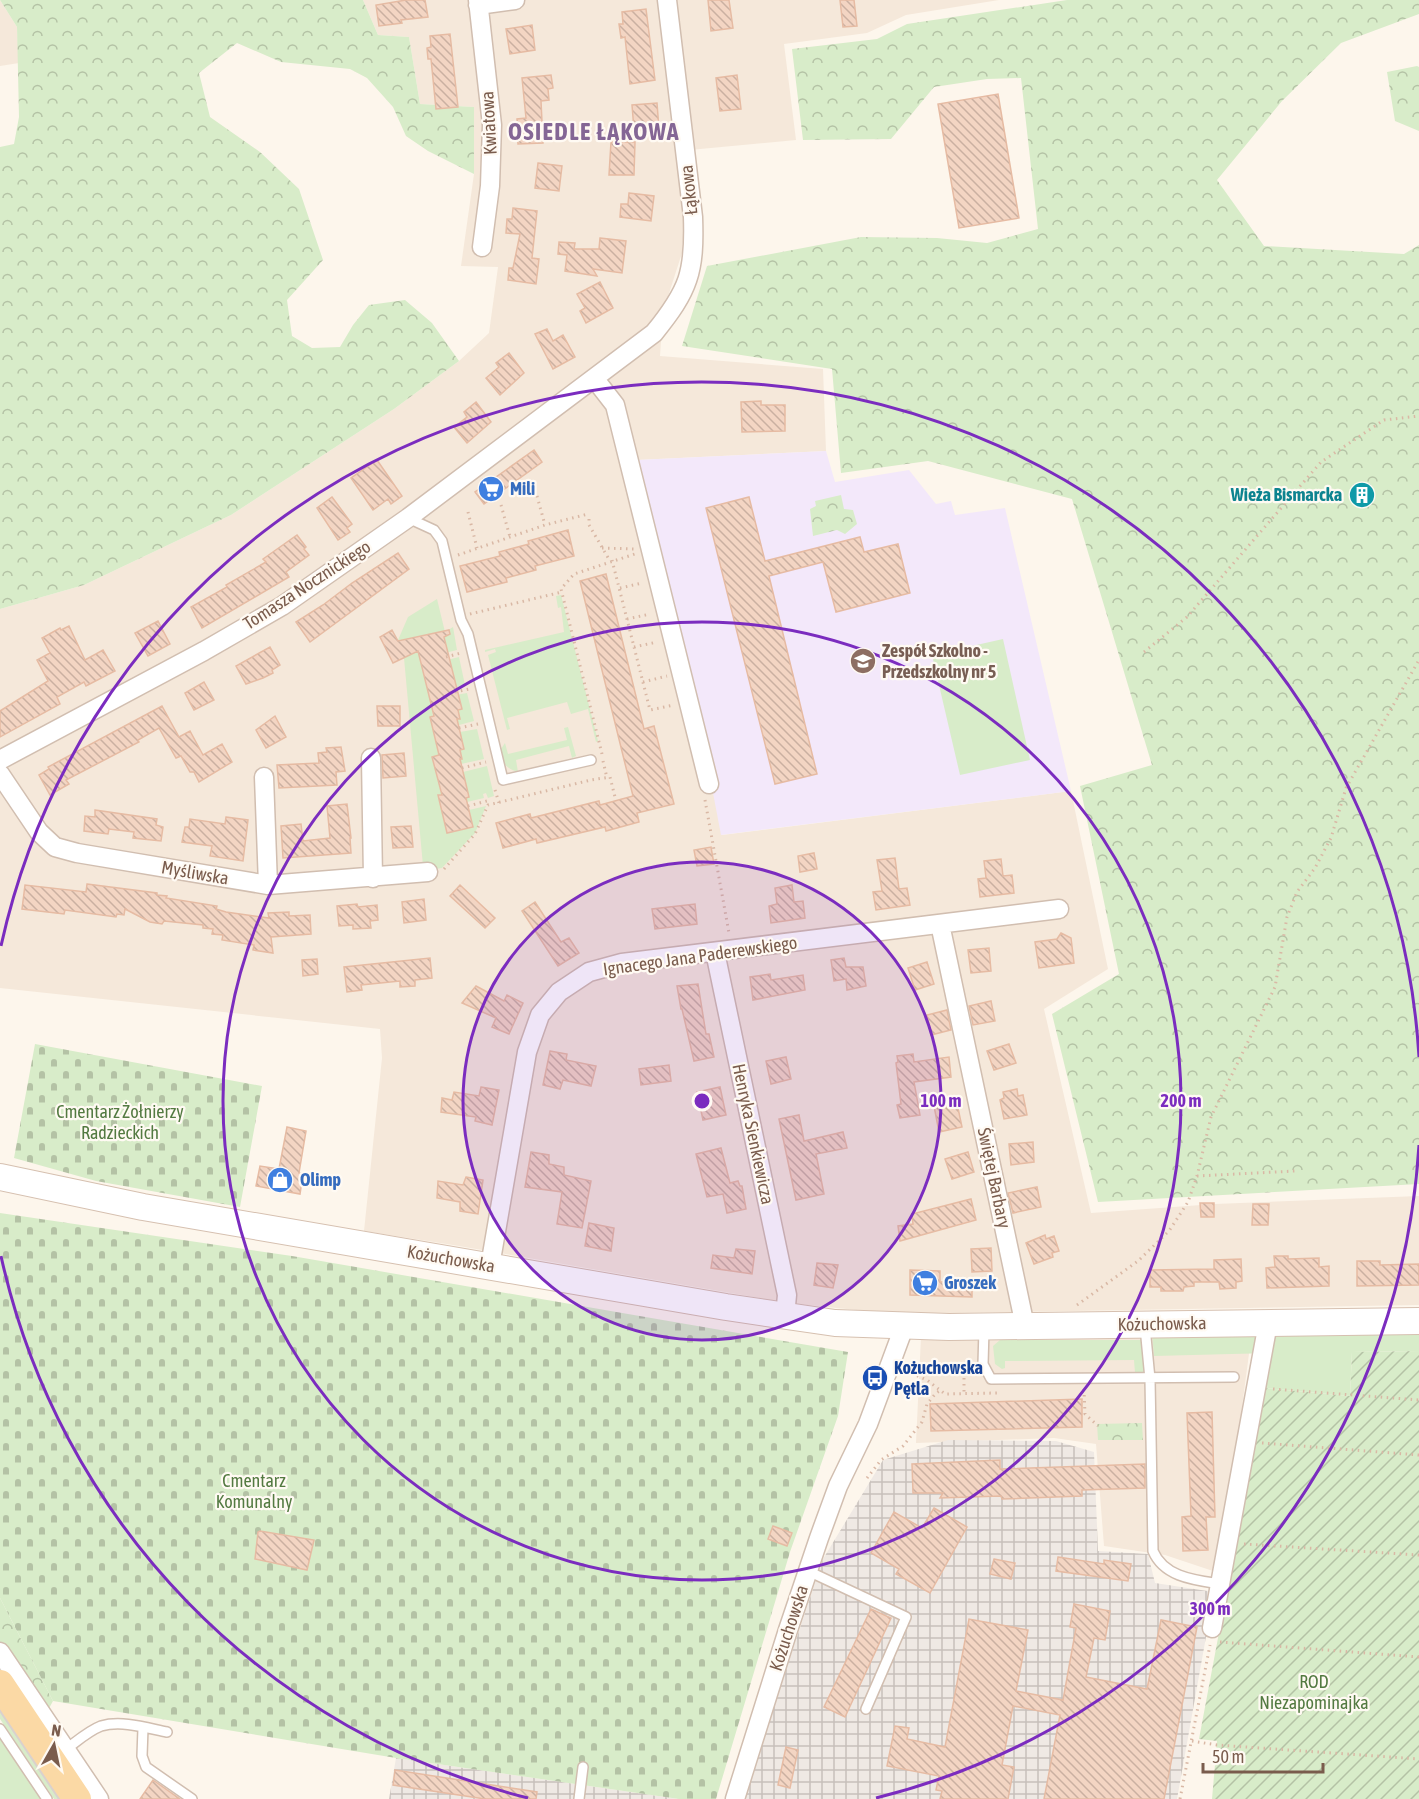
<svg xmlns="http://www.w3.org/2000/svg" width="1419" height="1799" viewBox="0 0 1419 1799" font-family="'Asap Condensed',sans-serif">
  <defs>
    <pattern id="industrial-grid" width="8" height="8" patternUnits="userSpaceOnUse" patternTransform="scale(1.5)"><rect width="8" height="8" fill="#efe9e4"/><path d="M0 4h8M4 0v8" fill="none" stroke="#c7c0bb"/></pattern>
    <pattern id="forest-crowns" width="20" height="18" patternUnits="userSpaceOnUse" patternTransform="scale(1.5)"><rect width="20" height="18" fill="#d8ecc9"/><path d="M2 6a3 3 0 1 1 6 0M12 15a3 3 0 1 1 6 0" fill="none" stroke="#b4c2a5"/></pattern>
    <pattern id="cemetery-stones" width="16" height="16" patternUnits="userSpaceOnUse" patternTransform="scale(1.5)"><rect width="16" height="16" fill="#d8ecc9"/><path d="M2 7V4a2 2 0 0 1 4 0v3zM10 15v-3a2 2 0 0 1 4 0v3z" fill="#b4c2a5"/></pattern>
    <pattern id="garden-furrows" width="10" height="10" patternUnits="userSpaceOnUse" patternTransform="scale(1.5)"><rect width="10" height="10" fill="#d8ecc9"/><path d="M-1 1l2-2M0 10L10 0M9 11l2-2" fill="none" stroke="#b4c2a5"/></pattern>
    <pattern id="building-back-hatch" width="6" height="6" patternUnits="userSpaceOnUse" patternTransform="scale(1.5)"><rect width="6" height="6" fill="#f3d5c3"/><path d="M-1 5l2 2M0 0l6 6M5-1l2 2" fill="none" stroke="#cab0a1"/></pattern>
  </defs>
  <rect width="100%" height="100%" fill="#fdf6ec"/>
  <path fill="#f5e8da" d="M0,0L17,27L19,63L0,66Z
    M363,0H999L906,15L867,33L784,44L796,140L679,151L686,198L682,253L663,312L660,356L823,369L826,451L637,460L703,740L722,835L1071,791L1108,969L1044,1009L1091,1213L1215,1204L1419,1196V1305L895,1314L788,1303L453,1245L364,1231L382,1058L380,1029L0,988V609L84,585L231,515L394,409L459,361L489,333L498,267L461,266L474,174V107L420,104L409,37L378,35Z
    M1252,1331L1233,1475L1216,1572L1165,1555L1104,1546L1096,1444L1054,1438L916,1443L921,1337Z"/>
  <path fill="url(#industrial-grid)" d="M948,1440L1056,1441L1094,1452L1098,1551L1148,1554L1155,1583L1214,1592L1177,1799H743L823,1559L883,1460Z
    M396,1758L679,1799H389Z"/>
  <path fill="#f3e8fa" d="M826,451L835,482L909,470L936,504L951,501L955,515L1005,508L1071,791L721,835L703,740L636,460Z"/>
  <path fill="#d8ecc9" d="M561,595L598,741L596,742L588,709L571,714L567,702L507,718L510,729L507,730L488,655L496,652L495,649L485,652V650L564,632L561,607L558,608L556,596Z
    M437,599L445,632L453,627L457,650L445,653L443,644L446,643L444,635H427L415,637L428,692L431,691L434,736L439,755L432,757L442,795L438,796L447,833L473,827L469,810L486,806L475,833L442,868L428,870L423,866L404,658L398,640L408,617Z
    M1003,639L1030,760L960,775L932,655Z
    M459,657L465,685L454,688C456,678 453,668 447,660Z
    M467,693L474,721L459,725L457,719L460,718L458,710L462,709L460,699L456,695Z
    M568,727L576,756L572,758L569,746L516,760L518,772C506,769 500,761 501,749L505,743L508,754L567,740L564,728Z
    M477,729L484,759L461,764L460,759L462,758L460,750L464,749L460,732Z
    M487,766L494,796L488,798L486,793L483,794L484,798L467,802L463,772Z
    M1419,1329V1351L1352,1352L1350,1396L1265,1388L1271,1353L1154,1356L1152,1333Z
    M1000,1340H1142L1146,1364L1145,1371L1140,1373H1135L1134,1360L1005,1361V1368L1002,1369L995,1364L993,1346Z
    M0,1701L66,1799H54L0,1719Z
    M0,1736L42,1799H0Z"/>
  <path fill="url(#forest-crowns)" d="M0,0H363L378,35L409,37L420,104L474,107V174L428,151L406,136L393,107L367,78L350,69L281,62L237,43L199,73L210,117L260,152L299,189L323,260L287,300L292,336L312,348L340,347L353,325L369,305L405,300L432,323L459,361L394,409L231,515L84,585L0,609V147L14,144L19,117L17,27Z
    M1067,0H1419V14L1341,43L1282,101L1217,180L1264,246L1404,254L1419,245V1184L1098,1202L1052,1014L1119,974L1080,786L1152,765L1072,499L928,461L841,473L832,369L682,346L707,266L861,237L937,238L987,243L1038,229L1021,78L987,79L934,87L891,139L803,140L792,49L877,39L907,24Z
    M1417,66L1419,67V131L1395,121L1387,72Z
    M841,495L844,509L853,510L857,524L845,534L837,530L813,536L810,509L816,506L815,501Z
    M1142,1423L1143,1440H1098L1097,1424Z
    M0,1598L53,1701L47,1712L0,1652Z"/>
  <path fill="url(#cemetery-stones)" d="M35,1044L262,1086L240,1207L96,1181L14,1158Z
    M0,1213L292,1256L848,1352L838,1416L790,1552L716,1799H679L396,1758L53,1701L0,1598Z"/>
  <path fill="url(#garden-furrows)" d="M1419,1351V1799H1212L1217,1741L1199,1739L1265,1388L1350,1396L1352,1352Z"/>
  <path fill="url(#building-back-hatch)" stroke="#e6bba3" stroke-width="1.5" d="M406,0H425L428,17L401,20L402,23L379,26L376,5Z
    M708,0H729L733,28L711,31Z
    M840,0H854L857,26L843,27Z
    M646,9L655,80L630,84L625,37L621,38L619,24H623L622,12Z
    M532,25L535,50L510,54L506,29Z
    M450,34L458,107L436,109L431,59H428L427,48L431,47L430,36Z
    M551,75L553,88L548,89L549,100L541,101L543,143L518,144L517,119L526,118L522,78Z
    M737,75L741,109L720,111L716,78Z
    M998,94L1019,218L959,228L938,104Z
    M657,103L659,129L634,130L632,105Z
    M611,142H635L634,175H609Z
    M538,163L562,166L559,191L535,188Z
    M629,193L654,196L651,221L620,217L621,204H628Z
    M513,208L537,211L532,258L539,259L536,284L508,280L509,268H513L520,234L506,233L507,219H512Z
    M600,238L626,241L622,273L593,269L597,276L565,271L567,255L558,254L559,242L575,243L574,249H599Z
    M600,282L613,308L586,323L580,311L585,308L577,294Z
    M547,329L553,341L563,335L575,357L553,369L535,334Z
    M509,353L524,373L500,395L486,378L499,367L496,363Z
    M761,401V405H785V431L742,432L741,402Z
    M476,402L491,422L467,443L454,427L467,417L464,412Z
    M534,450L542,462L484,504L475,492Z
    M377,460L402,496L391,504L388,499L373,510L351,478Z
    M1364,486L1372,496L1361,504L1353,494Z
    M332,497L352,524L347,528L350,532L338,540L317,508Z
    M749,497L765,561L860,537L864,552L898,544L910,593L836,612L823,562L769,576L817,774L775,784L706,508Z
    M568,530L574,556L535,566L536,570L506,578L507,582L467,592L460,566L500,556L499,552L529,544L528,541Z
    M297,535L306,547L304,549L309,555L286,572L289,577L202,628L191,607L227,587L226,585L266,562L263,559Z
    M398,553L409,569L310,642L296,622L323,605L352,583Z
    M606,574L644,729L654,726L674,804L637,813L639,822L606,831L605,827L537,843L536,839L503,848L496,823L530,814L531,818L599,801L600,805L633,796L580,581Z
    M158,621L170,644L148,656L135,633Z
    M69,626L85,660L103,650L115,671L86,686L84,682L57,697L60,704L0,737V711L48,681L37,660L50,653L42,638L60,628L61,630Z
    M392,630L398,641L449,630L450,634L444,637L462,709L458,710L460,719H457L464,749L460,750L462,759H460L469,797L466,798L473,827L447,833L438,795H442L432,757L439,755L430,717L434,716L418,651L393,663L380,637Z
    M270,647L280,665L272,670L273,673L263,678L246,684L236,666Z
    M204,682L214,700L194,710L185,693Z
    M162,706L179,737L190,731L203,755L222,744L232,762L199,782L194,772H190L181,756L176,758L159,728L138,740L139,742L66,780L69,784L50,795L39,775L49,769L48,767Z
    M377,706H400V726H378Z
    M275,716L286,737L266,748L256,730Z
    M341,747L345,771L336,772L337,785L279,788L277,765L319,763L318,753L327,752L326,748Z
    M404,753L406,776L383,778L382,755Z
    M347,804L351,838H350L351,853L283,858L281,826L301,824L303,841L330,838L327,806Z
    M95,810L157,819L156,825L163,827L161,841L133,838L134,832L109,829L108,834L84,831L85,816L95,817Z
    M226,817L248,820L243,861L210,856L212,846L182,842L185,827H189L190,819L225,824Z
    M411,826L413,847L393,848L391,827Z
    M711,847L714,864L697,866L694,850Z
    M814,853L817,869L800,872L798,856Z
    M895,858L899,889L907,888L910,905L876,910L873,892L882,891L877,860Z
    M1001,859L1003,876L1012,875L1014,893L980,897L978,879L986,878L984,861Z
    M87,884L157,893V895L167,896L166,898L217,906L216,909L226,912L269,918L268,913L289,912V916L310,915L311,934L271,937L273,953L253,950L254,945L222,940L223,935L212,934L213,929L203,928V925L164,921L162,924L150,922L125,909L124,915L117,914L116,917L65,910L64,914L22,909L25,885L86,892Z
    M460,885L495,918L485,928L450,896Z
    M792,885L794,902L803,901L805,918L771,923L769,906L777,904L775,888Z
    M424,899L426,920L404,923L402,902Z
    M535,902L561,942L569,938L579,953L558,966L522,911Z
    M357,904L358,907L377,905L378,920L370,921L371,928L353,929V925L339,926L337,906Z
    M695,904L697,924L655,929L652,909Z
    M1061,933L1071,938L1074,963L1039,968L1035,942L1057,939Z
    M989,948L991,971L971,973L968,950Z
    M430,958L432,978L415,980V986L400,987V981L361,985L362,990L347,992L344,967Z
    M844,958L846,967H863L866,986L847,990L846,979L834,981L831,960Z
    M317,959L318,974L303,976L302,960Z
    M927,962L934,984L915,990L908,968Z
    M770,974L771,980L803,975L805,990L753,1000L750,977Z
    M698,984L706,1034H709L714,1057L694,1061L682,1009H681L677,986Z
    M476,986L504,1001L507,995L523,1003L509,1034L492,1027L496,1018L462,1003Z
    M991,1001L995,1021L973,1025L969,1006Z
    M947,1010L951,1030L931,1035L927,1015Z
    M1009,1044L1016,1063L994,1070L987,1051Z
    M550,1051L567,1054L566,1060L596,1066L591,1086L563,1080L560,1089L543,1085Z
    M913,1054L914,1062L949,1057L951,1077L914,1082L920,1115L900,1118L897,1105L901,1104L896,1063L898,1062L897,1056Z
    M786,1057L791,1079L771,1084L766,1061Z
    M669,1065L671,1081L641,1085L639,1069Z
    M481,1087L499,1090L492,1125L475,1121L476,1117L441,1112L442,1098L452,1100L454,1092L479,1096Z
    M720,1087L726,1115L703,1120L697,1092Z
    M1017,1089L1018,1096L1023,1095L1027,1115L1004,1119L1000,1100L1004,1098L1003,1092Z
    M952,1102L953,1108H958L962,1127L939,1132L934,1106Z
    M799,1115L804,1141L843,1132L847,1148L816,1154L824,1194L796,1200L779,1119Z
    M287,1127L306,1131L299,1173L303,1174L300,1194L256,1186L260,1166L279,1169Z
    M1033,1142L1034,1162L1011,1165L1009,1144Z
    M721,1148L730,1183L738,1181L740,1186H742L746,1209L727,1213L723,1194L707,1197L696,1154Z
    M531,1152L549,1155V1164L564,1167V1175L591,1181L582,1228L557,1224L562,1192L525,1187Z
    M968,1152L974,1172L952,1179L945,1159Z
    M466,1177L483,1180L478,1214L460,1211V1202L437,1198L438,1181L463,1185Z
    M1037,1187L1041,1207L1013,1213L1008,1193Z
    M971,1199L976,1220L900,1241L898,1226L913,1224L912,1214Z
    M1200,1203H1214V1217H1201Z
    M1253,1204H1269L1268,1225H1252Z
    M589,1223L614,1228L611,1251L585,1246Z
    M1045,1235L1046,1239L1054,1236L1059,1251L1052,1253L1053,1257L1034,1264L1026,1243Z
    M991,1248L992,1271L972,1272L971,1249Z
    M736,1249L755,1251L752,1274L711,1268L713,1255L734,1258Z
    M1274,1256H1288V1259L1319,1258V1267L1329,1266V1286L1267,1288L1266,1268L1275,1267Z
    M1241,1259L1242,1281L1236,1282V1288L1220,1289L1219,1282H1194V1286L1184,1287L1183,1291H1161V1287H1150V1270L1214,1269V1260Z
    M1357,1261H1380V1265L1419,1264V1285L1357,1286Z
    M817,1263L838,1265L833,1288L814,1285Z
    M910,1270L940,1271V1282H972V1297L910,1295Z
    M1082,1399V1427L931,1431L930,1404Z
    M1212,1412L1215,1517H1206L1208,1550L1183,1551L1182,1517L1191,1516L1187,1413Z
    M1000,1460V1469L1145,1464V1488L1082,1490V1496L1002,1499L1001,1496L940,1498L943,1493H913L912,1464Z
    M934,1508L967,1527L930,1593L896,1574L899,1569L871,1553L894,1512L922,1528Z
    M773,1526L792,1533L787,1546L768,1539Z
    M260,1531L314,1540L307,1570L255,1559L258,1532Z
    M1058,1557L1104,1564V1560L1131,1564L1128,1581L1056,1571Z
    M994,1559L1015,1563L1011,1579L990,1574Z
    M1074,1604L1110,1611L1105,1640L1094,1638L1086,1677L1147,1689L1161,1620L1197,1627L1164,1799H1044L1060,1715L1013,1706L1002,1765L1014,1767L1008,1799H940L942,1791L936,1790L939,1776L887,1766L895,1726L909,1728L907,1739L945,1747L969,1619L1028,1630L1016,1691L1063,1700L1076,1628L1070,1627Z
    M871,1609L891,1618L845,1717L824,1707Z
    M786,1747L798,1750L790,1788L778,1785Z
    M395,1770L537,1792L536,1799H485L393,1785Z
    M153,1780L180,1799H140Z"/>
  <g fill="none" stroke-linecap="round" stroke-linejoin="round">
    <g stroke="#d1beb0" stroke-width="12">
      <path id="lane" d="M408,518L434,530L442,541L461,620L468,634L503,780L591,760
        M1145,1327L1150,1379L1153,1551C1164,1577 1194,1580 1220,1584
        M984,1329L983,1364L991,1379L1234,1377
        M808,1571L906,1617L866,1709
        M143,1728L142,1756L146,1767L192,1799
        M0,1729L47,1799
        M65,1750C76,1742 88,1731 101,1726C122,1720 147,1728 167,1732
        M579,1799L583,1767"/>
    </g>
    <g stroke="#d1beb0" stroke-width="21">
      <path id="street" d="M478,0L492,125L490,186L482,247
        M478,5L515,0
        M594,378L615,405L709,784
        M371,758L373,878
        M0,760L204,651L282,606L408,518L654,333C689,290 695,272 693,217L667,0
        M0,774L39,832L55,847L77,853L268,885L428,872
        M264,777L268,885
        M940,924L1025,1326
        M715,952L787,1295L785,1316
        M490,1266L527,1052L540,1015L559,992L589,972L622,963L1059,909
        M1212,1628L1268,1323
        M0,1652L99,1799
        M735,1799L788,1630L819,1538L838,1486L868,1424L904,1327"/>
    </g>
    <g stroke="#d6c0b0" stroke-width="28">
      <path id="secondary" d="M0,1177L143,1207L726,1307L835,1323L949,1327L1419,1321"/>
    </g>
    <g stroke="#dad1cd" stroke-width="32">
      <path id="primary" d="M0,1684L77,1799"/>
    </g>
    <path stroke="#d9b8a5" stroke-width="3" stroke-dasharray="1.5 4.5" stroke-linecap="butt" d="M537,496L545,525
      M501,505L510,537
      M468,512L477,548
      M589,519V525L610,561
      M602,548L634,549
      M458,555L545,525L588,514
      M612,560L650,710L674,705
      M620,588L642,583
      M470,614L562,592
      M627,619L650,614
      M634,647L657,642
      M1144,652L1187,617L1321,462L1384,420L1419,416
      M446,657L461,653
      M643,682L667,676
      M455,692L469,689
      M459,728L478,724
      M602,754L561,589L574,574L635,554
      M603,761L607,778
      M462,768L486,762
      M495,790L499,803
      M705,800L729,933
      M468,806L487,801L488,805
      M444,869L475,834L488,805L591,780L610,777L616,801
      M1197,1176L1295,1171
      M1077,1305L1138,1261L1169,1231L1188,1202L1197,1176L1211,1117L1275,987L1287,917L1297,892L1315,868L1331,838L1346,788L1419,660
      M906,1371L927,1380L945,1394L997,1393
      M964,1378V1394
      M1273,1389L1419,1400
      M1082,1391H1084L1085,1414L1098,1426
      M1262,1443L1419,1455
      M867,1478L881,1460L903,1446L922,1422L927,1404L936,1393L941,1390
      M1244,1544L1419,1555
      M1220,1642L1419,1657
      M1192,1741L1217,1745L1419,1759
      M1180,1799L1210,1645"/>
    <use href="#lane" stroke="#fff" stroke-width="9"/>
    <use href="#street" stroke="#fff" stroke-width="18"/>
    <use href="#secondary" stroke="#fff" stroke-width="26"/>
    <use href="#primary" stroke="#fbd9a5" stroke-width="28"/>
  </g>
  <circle cx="702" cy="1101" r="239" fill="#7b2cbf" fill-opacity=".12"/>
  <g fill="none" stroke="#7b2cbf" stroke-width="3">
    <circle cx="702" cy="1101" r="239"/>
    <circle cx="702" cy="1101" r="479"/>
    <path d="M1419 1145A718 718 0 0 1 876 1798M528 1798A718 718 0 0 1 1 1256M1 946A718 718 0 0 1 1419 1057"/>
  </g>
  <defs>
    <g id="supermarket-disc" transform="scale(1.35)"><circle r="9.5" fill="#3f7fe0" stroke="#fffaf3"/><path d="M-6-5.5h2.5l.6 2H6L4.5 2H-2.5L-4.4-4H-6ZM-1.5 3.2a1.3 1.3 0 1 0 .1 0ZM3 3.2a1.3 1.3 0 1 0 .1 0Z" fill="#fff"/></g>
    <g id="building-disc" transform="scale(1.35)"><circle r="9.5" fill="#0f9aa8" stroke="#fffaf3"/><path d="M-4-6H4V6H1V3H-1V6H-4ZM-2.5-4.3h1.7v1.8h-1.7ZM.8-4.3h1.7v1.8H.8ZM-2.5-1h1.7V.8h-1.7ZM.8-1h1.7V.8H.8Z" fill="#fff"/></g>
    <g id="school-disc" transform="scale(1.35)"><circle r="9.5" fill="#8d6e63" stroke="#fffaf3"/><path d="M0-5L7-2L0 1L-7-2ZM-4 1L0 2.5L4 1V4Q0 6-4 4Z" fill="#fff"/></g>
    <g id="shop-disc" transform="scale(1.35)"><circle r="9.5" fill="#3f7fe0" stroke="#fffaf3"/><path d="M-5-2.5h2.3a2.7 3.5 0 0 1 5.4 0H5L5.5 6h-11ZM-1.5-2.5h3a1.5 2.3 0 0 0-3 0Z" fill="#fff"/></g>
    <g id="bus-disc" transform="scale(1.35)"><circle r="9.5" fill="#1a4fb4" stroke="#fffaf3"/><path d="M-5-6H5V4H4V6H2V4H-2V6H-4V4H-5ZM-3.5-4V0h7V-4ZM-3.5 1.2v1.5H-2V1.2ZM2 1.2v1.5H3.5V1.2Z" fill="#fff"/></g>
  </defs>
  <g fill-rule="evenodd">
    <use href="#supermarket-disc" x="491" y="489"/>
    <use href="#building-disc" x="1362" y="495"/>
    <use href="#school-disc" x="863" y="661"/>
    <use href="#shop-disc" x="280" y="1180"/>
    <use href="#supermarket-disc" x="925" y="1283"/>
    <use href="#bus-disc" x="875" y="1378"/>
  </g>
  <g text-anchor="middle" stroke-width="4.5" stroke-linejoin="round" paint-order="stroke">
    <g font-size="18" fill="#7a5c4d" stroke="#fffaf3">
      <text transform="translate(489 123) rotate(-93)" y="6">Kwiatowa</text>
      <text transform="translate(689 190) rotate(-96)" y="6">Łąkowa</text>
      <text transform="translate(307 585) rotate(-33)" y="6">Tomasza Nocznickiego</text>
      <text transform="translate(195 873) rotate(10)" y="6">Myśliwska</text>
      <text transform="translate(700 956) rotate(-8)" y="6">Ignacego Jana Paderewskiego</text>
      <text transform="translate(753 1134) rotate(78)" y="6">Henryka Sienkiewicza</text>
      <text transform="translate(994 1178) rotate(78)" y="6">Świętej Barbary</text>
      <text transform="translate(451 1259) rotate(10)" y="6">Kożuchowska</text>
      <text transform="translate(1162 1324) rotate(-1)" y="6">Kożuchowska</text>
      <text transform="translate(789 1628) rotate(-72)" y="6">Kożuchowska</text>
    </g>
    <g font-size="18" font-weight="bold" fill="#366cbe" stroke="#fffaf3" text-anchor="start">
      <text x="510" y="495">Mili</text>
      <text x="300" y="1186">Olimp</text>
      <text x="944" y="1289">Groszek</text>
    </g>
    <g font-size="18" font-weight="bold" fill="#0d838f" stroke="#fffaf3" text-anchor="end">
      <text x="1342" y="501">Wieża Bismarcka</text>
    </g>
    <g font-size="18" font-weight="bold" fill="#785e54" stroke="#fffaf3" text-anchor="start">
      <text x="882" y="657">Zespół Szkolno -<tspan x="882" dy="21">Przedszkolny nr 5</tspan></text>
    </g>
    <g font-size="18" fill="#537a41" stroke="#fffaf3">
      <text x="120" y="1118">Cmentarz Żołnierzy<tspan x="120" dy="21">Radzieckich</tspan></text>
      <text x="254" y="1487">Cmentarz<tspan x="254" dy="21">Komunalny</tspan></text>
      <text x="1314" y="1688">ROD<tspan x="1314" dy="21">Niezapominajka</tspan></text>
    </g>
    <g font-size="18" font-weight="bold" fill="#164399" stroke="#fffaf3" text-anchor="start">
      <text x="894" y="1374">Kożuchowska<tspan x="894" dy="21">Pętla</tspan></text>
    </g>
    <g font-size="24" font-weight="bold" letter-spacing="1.5" fill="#846695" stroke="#fffaf3">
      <text x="594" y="140">OSIEDLE ŁĄKOWA</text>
    </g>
  </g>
  <circle cx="702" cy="1101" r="9" fill="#7b2cbf" stroke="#fffaf3" stroke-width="3"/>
  <g font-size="18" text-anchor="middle" font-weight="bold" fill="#7b2cbf" stroke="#fffaf3" stroke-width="4.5" stroke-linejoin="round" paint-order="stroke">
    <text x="941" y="1107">100 m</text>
    <text x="1181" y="1107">200 m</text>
    <text x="1210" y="1615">300 m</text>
  </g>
  <g transform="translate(54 1745) rotate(9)" stroke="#fffaf3" stroke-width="4.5" paint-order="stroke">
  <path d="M0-4.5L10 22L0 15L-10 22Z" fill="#7a5c4d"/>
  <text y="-9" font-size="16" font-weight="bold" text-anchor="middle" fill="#7a5c4d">N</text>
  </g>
  <path d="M1203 1763v9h120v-9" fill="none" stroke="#7a5c4d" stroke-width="3"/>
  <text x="1212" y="1763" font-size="18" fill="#7a5c4d" stroke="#fffaf3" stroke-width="4.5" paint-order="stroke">50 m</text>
</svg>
